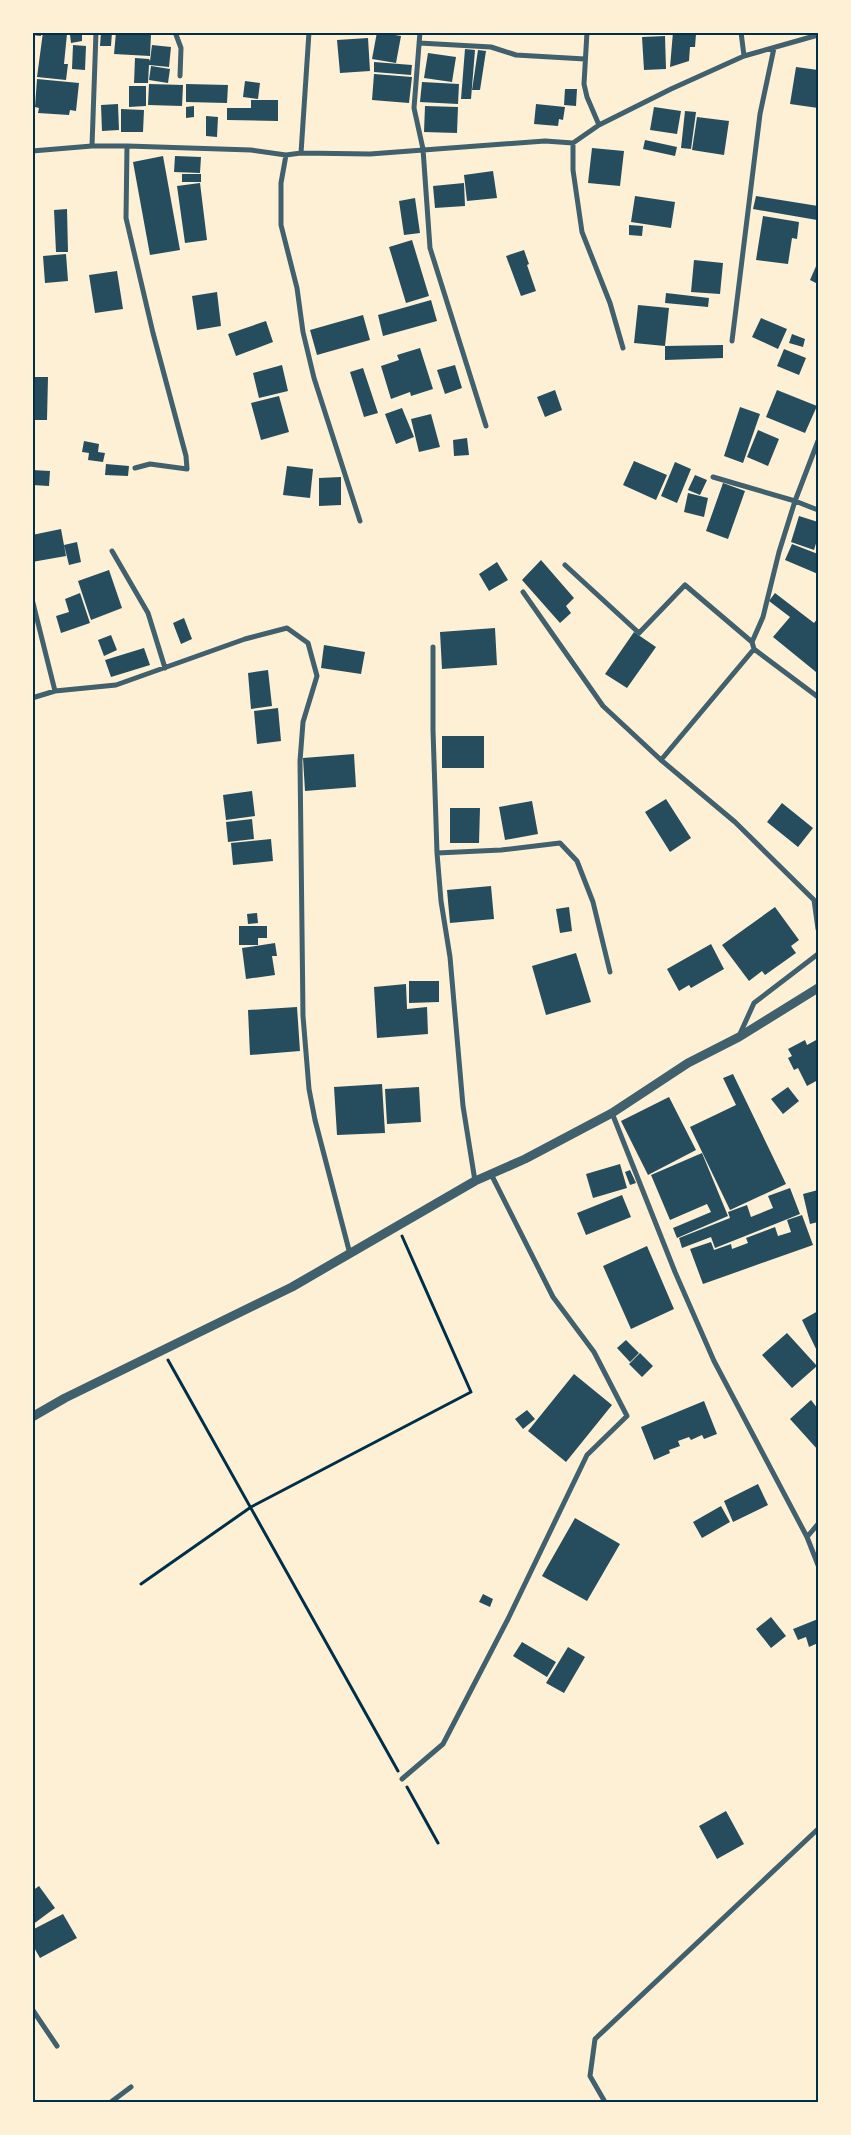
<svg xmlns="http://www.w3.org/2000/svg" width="851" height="2135" viewBox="0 0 851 2135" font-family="Ubuntu,sans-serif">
  <rect width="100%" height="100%" fill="#fdf0d5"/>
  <path fill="#264d5e" d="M32,32H41V36L32,35Z
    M43,32L67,34L64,64H68L66,80L37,77Z
    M101,32H112L111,46H100Z
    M116,32L151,34L150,56L114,54Z
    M377,32L401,36L396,63L372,59Z
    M673,32H692V34H696L695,47H690L689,61L670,67Z
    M82,34V41L71,43L70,35Z
    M665,36L666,69L644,70L642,37Z
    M368,38L370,71L340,73L337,40Z
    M73,45L86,46L85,70L72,69Z
    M152,45L171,47L169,67L149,65L148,83H134L135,58L149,59L150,61Z
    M465,49L475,50L471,99H461Z
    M478,50L486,51L480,90H472Z
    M428,53L456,57L452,82L424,78Z
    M374,62L412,65L411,75L374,72Z
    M151,66L170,69L168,83L149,80Z
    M796,67L818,70V108L790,104Z
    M374,74L412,77L409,103L372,100Z
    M37,79L79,83L76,111L70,110L69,115L38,113L39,108L35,107Z
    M245,81L260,83L258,99L243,97Z
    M422,82L459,84L458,104L420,102Z
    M149,84L183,85L182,106L148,105Z
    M186,84L228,85L227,103L186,102Z
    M129,86H146V106L129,107Z
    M565,89H577L576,106L564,105Z
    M251,100H278V121L227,120V108H251Z
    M118,104L119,130L102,131L101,105Z
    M536,104L565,107L563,120L559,119L558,126L534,124Z
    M194,106V117L186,118V107Z
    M425,106L458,107L457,133L424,132Z
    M654,107L681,111L677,134L650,130Z
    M121,109L144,110L143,132H121Z
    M685,111L696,112L691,149L681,148Z
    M206,116L218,117L217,137L206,136Z
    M697,117L729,121L724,155L692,150Z
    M645,140L677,147L675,156L643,149Z
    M592,148L624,151L620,186L588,183Z
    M163,156L180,250L150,255L133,162Z
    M175,156L201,157L200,173L174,172Z
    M493,171L497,198L467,201L464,175Z
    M182,174H201V182H182Z
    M200,183L207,240L185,243L177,186Z
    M464,183L465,206L435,208L433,186Z
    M635,196L675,202L671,228L631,222Z
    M756,196L818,206L817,220L753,209Z
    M415,198L420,233L404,235L399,201Z
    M67,209L68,252H56L54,210Z
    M763,216L799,222L797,239L792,238L788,264L756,260Z
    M629,225L643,226L642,236L629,235Z
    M412,240L429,296L406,303L389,247Z
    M524,250L529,264L527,265L536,291L521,296L506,256Z
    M66,254L68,281L45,283L43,256Z
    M694,260L723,263L720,294L691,292Z
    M817,264H818V284L810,280Z
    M117,271L123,309L95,313L89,275Z
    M217,292L221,326L197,330L192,296Z
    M666,293L709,298L708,307L665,303Z
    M431,300L437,321L383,336L378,315Z
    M638,305L669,308L665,346L634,343Z
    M363,315L370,340L317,355L310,330Z
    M761,318L787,329L778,349L752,337Z
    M266,321L273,342L236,356L228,334Z
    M792,334L805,339L803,347L789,343Z
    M723,345V358L665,360V346Z
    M420,348L433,389L411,396L410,392L391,399L381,366L399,360L397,355Z
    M784,349L806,358L799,375L777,366Z
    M282,365L288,391L259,398L253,373Z
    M455,365L462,388L445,394L437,370Z
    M363,368L378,413L364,417L350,372Z
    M32,377H48L47,420H32Z
    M555,390L562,410L545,417L537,397Z
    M777,390L817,406L805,433L766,417Z
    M279,396L289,432L261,440L251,403Z
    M740,407L760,414L743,463L724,456Z
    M402,408L414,437L396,444L385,414Z
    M431,414L440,447L419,452L411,419Z
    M758,430L779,439L768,466L747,457Z
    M467,438L469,455L454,456L453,440Z
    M84,441L99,444L98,452L105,453L103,462L88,460L89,453L82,452Z
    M634,461L667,475L656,500L623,485Z
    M675,462L691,469L677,503L661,496Z
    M106,464L129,466L128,476L105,475Z
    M287,466L313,469L310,498L283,495Z
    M32,470L50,471L49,486L32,485Z
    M695,475L707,480L700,495L688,490Z
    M341,477V505L319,506V478Z
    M723,483L745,491L728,539L706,531Z
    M688,493L708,498L704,517L684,512Z
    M799,516L818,522V537L814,550L791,542Z
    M61,529L66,556L32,562V535Z
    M77,542L81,562L69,565L64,545Z
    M792,544L818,554V574L785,560Z
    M541,560L574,598L566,606L571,613L560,623L522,580Z
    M497,562L508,580L489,591L479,574Z
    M109,570L122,608L91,620L78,581Z
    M80,593L90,623L61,633L56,616L69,612L65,599Z
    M775,593L814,623L818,618V669L816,672L773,637L790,617L769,601Z
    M184,618L192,639L181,644L173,623Z
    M495,628L497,665L442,669L440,632Z
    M634,632L656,647L627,688L605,674Z
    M111,635L117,650L104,656L98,640Z
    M324,645L365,652L361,674L321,668Z
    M144,648L150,665L111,677L105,660Z
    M268,670L272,706L251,709L248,673Z
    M278,708L281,741L257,744L254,711Z
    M442,736H484V768H442Z
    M354,754L356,787L305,791L303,758Z
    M252,791L255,816L226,820L223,795Z
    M666,799L691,838L670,852L645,812Z
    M532,801L538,834L505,840L499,807Z
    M782,803L813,828L798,847L767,822Z
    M450,808H480L479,843H450Z
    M252,819L254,839L228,842L226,822Z
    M271,839L273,861L233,865L231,843Z
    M491,886L494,919L450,923L447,890Z
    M569,907L572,931L560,933L556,909Z
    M775,907L799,940L791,946L796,953L765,975L762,971L749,981L722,945Z
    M257,913L258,923L248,924L247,914Z
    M239,926H267V938H258V945H239Z
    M275,943L277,956H272L275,975L246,979L242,948Z
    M711,944L724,969L691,988L689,985L679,991L667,969Z
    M576,953L591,1002L546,1015L532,966Z
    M409,981H439V1002L409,1003Z
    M406,984L407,1009L427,1007L428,1034L377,1038L374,987Z
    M297,1007L300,1051L250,1055L248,1010Z
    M818,1039V1080L807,1086L798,1068L794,1070L788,1058L792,1056L788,1049L805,1040L807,1045Z
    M733,1074L786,1184L730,1210L690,1127L736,1105L723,1078Z
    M382,1084L385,1133L337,1135L334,1087Z
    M419,1087L421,1122L387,1124L385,1089Z
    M788,1087L799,1101L783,1114L771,1099Z
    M669,1097L696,1150L648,1175L621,1121Z
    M702,1153L728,1216L677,1238L673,1228L711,1212L707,1204L670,1220L651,1175Z
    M620,1164L627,1188L593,1198L586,1174Z
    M630,1170L636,1183L630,1185L625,1172Z
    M790,1188L800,1214L715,1248L711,1237L682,1248L679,1238L730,1218L728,1212L747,1205L751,1217L773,1208L768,1196Z
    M818,1190V1222L810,1224L803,1194Z
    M622,1195L631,1217L586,1235L577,1213Z
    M802,1215L813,1245L703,1284L690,1249L711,1242L714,1250L731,1244L732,1249L748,1243L746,1238L775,1227L778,1236L791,1232L787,1220Z
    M647,1246L674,1309L631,1329L603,1266Z
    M818,1311V1353L802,1320Z
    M787,1333L817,1366L792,1388L762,1355Z
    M626,1340L639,1353L630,1362L617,1348Z
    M640,1353L653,1366L642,1377L629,1364Z
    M574,1374L612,1405L566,1462L528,1431Z
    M811,1400L818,1409V1450L790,1419Z
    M704,1401L717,1434L704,1439L702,1435L691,1440L689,1437L678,1441L680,1446L669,1450L670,1453L654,1460L641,1427Z
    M527,1410L535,1419L523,1429L515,1419Z
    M758,1484L768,1505L733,1522L724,1501Z
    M721,1506L730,1522L702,1538L693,1522Z
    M575,1518L620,1544L587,1601L542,1576Z
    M483,1594L493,1599L490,1607L479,1602Z
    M771,1617L786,1636L771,1648L756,1629Z
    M818,1619V1643L809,1647L806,1637L798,1640L793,1629Z
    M522,1642L556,1662L547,1677L513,1656Z
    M568,1647L585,1657L564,1693L546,1683Z
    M726,1811L744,1844L717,1859L699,1826Z
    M39,1886L55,1908L32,1925V1891Z
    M63,1914L77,1938L40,1958L32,1944V1930Z"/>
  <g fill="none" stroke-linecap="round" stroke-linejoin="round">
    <path stroke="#003049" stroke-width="3" d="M168,1360L398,1771
      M141,1584L251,1507L471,1392L402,1236
      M407,1787L438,1843"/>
    <path stroke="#3f606c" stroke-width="5" d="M175,32L181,48L180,76
      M420,32L414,108L423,149L430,248L486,426
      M587,32L584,84L587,97L599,125
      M741,32L744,56
      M419,43L491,47L516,55L585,59
      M573,143V170L582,232L610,303L623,348
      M92,146L96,32
      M127,146L126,218L153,333L186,456L187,469L150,464L135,468
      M32,151L92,146H127L251,150L286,155L301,153L370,154L545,141L573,143L599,125L671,89L744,56L818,35
      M301,153L309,32
      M286,155L281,183V225L297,288L303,332L314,378L360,521
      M732,341L760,114L774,48
      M818,441L795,501L779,552L763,617L752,642L754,649L818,697
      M713,477L795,501L818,510
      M112,551L148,613L165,668
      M565,565L639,633L685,585L752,642
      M523,592L603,706L661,760L735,822L814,900L818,929
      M32,599L55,691
      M433,647V730L437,853L441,901L450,957L463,1106L475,1181
      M32,698L55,691L116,685L245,639L287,628L308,643L317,676L303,722L300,761L303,1016L309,1089L315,1120L350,1254
      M661,760L754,649
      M437,853L501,850L560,843L577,861L593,902L610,972
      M739,1036L754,1003L818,954
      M612,1113L675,1272L714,1361L807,1537L818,1565
      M807,1537L818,1524
      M402,1779L443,1744L508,1619L587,1455L627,1416L594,1352L553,1297L491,1174
      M32,1970V1972
      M32,2009L57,2046
      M111,2102L131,2087
      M605,2102L590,2076L595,2039L818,1829"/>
    <path stroke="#3f606c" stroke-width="9" d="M32,1417L65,1398L292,1287L475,1181L525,1159L612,1113L688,1063L739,1037L818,988"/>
  </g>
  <rect width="851" height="2135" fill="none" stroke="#fdf0d5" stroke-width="68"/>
  <rect x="34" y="34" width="783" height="2067" fill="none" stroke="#003049" stroke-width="2"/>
</svg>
